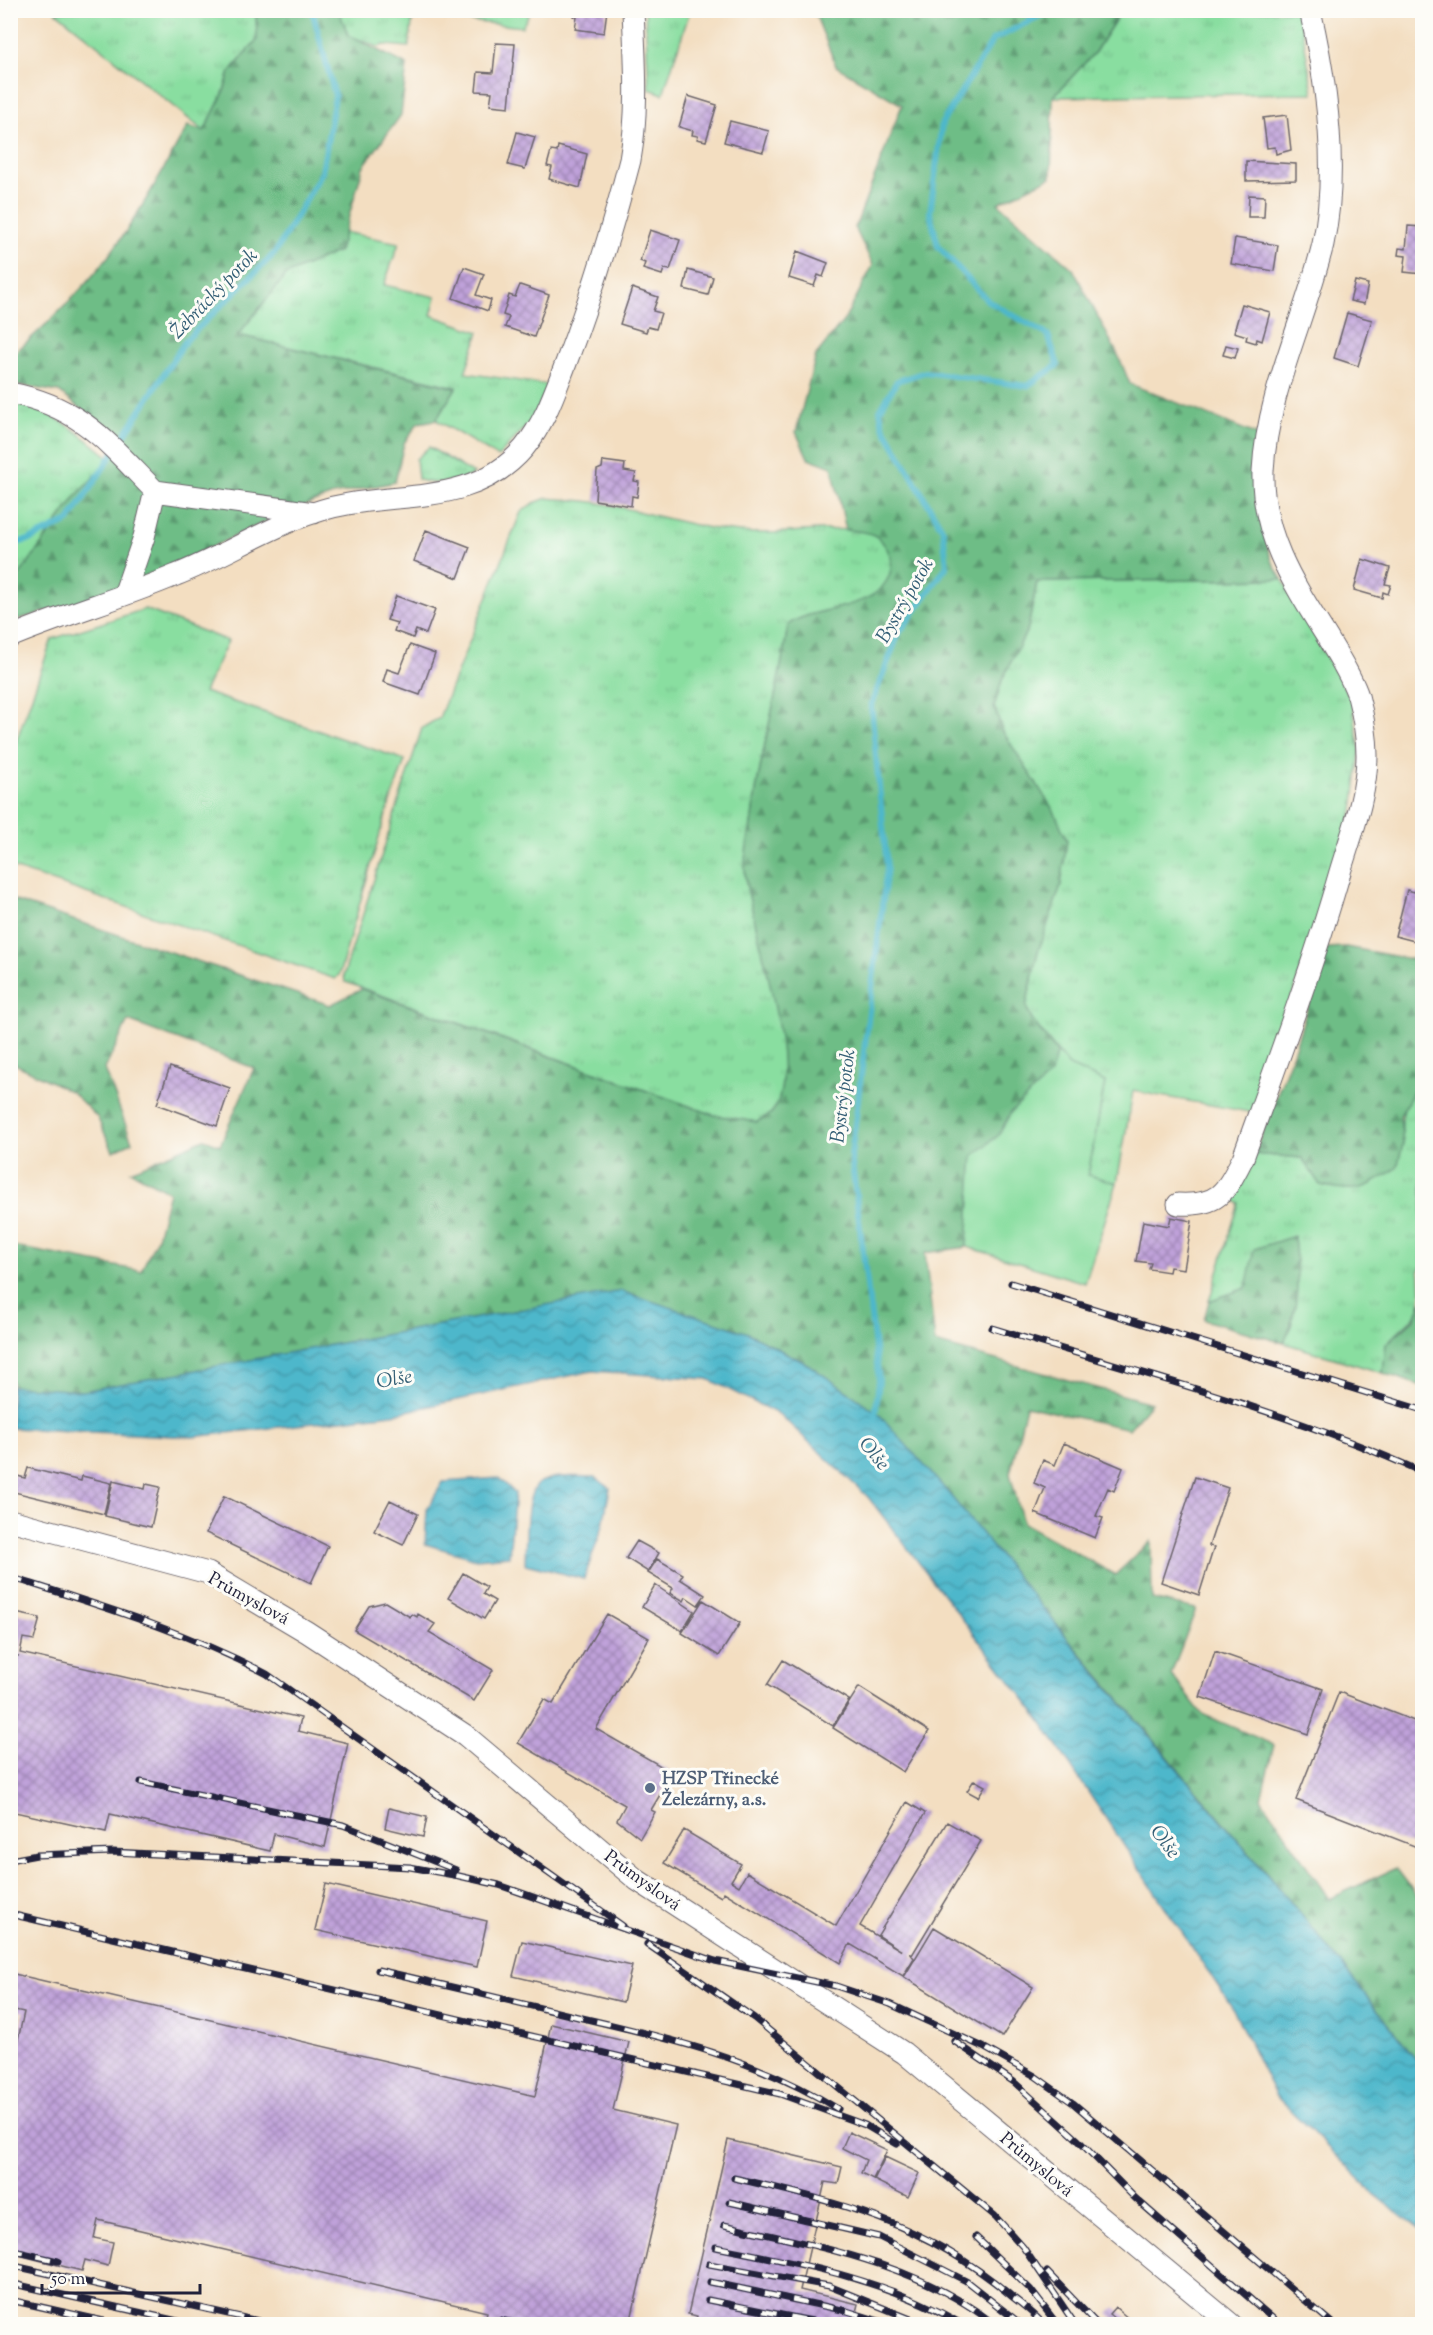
<svg xmlns="http://www.w3.org/2000/svg" width="1433" height="2335" viewBox="0 0 1433 2335" font-family="'Sorts Mill Goudy',serif">
  <defs>
    <pattern id="grass-tufts" width="24" height="20" patternUnits="userSpaceOnUse" patternTransform="scale(1.5)"><rect width="24" height="20" fill="#89dea0"/><path d="M3 7l-1-3M5 7V3M7 7l1-3M15 17l-1-3M17 17v-4M19 17l1-3" fill="none" stroke="#76be8b"/></pattern>
    <pattern id="forest-firs" width="22" height="20" patternUnits="userSpaceOnUse" patternTransform="scale(1.5)"><rect width="22" height="20" fill="#6ebd86"/><path d="M5 1l3.5 6h-7zM16 11l3.5 6h-7z" fill="#5a996f"/></pattern>
    <pattern id="water-waves" width="16" height="10" patternUnits="userSpaceOnUse" patternTransform="scale(1.5)"><rect width="16" height="10" fill="#4db7cb"/><path d="M0 5q4-4 8 0t8 0" fill="none" stroke="#4094a6"/></pattern>
    <pattern id="building-cross-hatch" width="8" height="8" patternUnits="userSpaceOnUse" patternTransform="scale(1.5)"><rect width="8" height="8" fill="#c0a2da"/><path d="M0 0l8 8M0 8l8-8" fill="none" stroke="#9c84b2"/></pattern>
  </defs>
  <rect width="100%" height="100%" fill="#fdfcf7"/>
  <filter id="ink" filterUnits="userSpaceOnUse"><feTurbulence type="fractalNoise" baseFrequency=".0167" numOctaves="2"/><feDisplacementMap in="SourceGraphic" scale="12" xChannelSelector="R" yChannelSelector="G"/><feConvolveMatrix kernelMatrix="1 2 1 2 8 2 1 2 1" color-interpolation-filters="sRGB"/></filter>
  <filter id="wash" filterUnits="userSpaceOnUse"><feTurbulence type="fractalNoise" baseFrequency=".008" numOctaves="4" result="noise"/><feDisplacementMap in="SourceGraphic" scale="24" xChannelSelector="R" yChannelSelector="G"/><feGaussianBlur stdDeviation="1.35" result="paint"/><feColorMatrix in="noise" values="0 0 0 0 0 0 0 0 0 0 0 0 0 0 0 0 0 1.4 0 .05"/><feComposite in="paint" operator="in"/></filter>
  <g filter="url(#wash)">
    <rect width="100%" height="100%" fill="#f3dec1"/>
    <path fill="url(#grass-tufts)" stroke="#56806e" stroke-width="1.5" d="M55,11H256L257,40L230,72L223,94L204,131Z
      M339,11H531L522,27L413,15L409,47L384,45L378,47L348,35Z
      M645,11H690L663,94L649,89Z
      M1121,11H1299L1313,93L1053,97L1095,52Z
      M344,232L399,243L384,285L436,297L431,315L479,332L465,373L549,385L532,420L498,457L436,420L456,387L238,335L286,275L339,251Z
      M11,404C51,408 81,434 111,459L77,495L11,588Z
      M429,447L474,474C458,481 433,487 418,479L416,459Z
      M547,498C568,500 590,500 610,505C663,516 713,534 767,533C790,533 858,524 875,535C888,543 895,560 890,575C878,612 811,606 788,625C778,696 757,765 750,836C748,850 744,867 746,881C753,930 806,1073 772,1112C769,1116 761,1119 757,1122L714,1115L345,982L344,974L422,728L439,718L521,512L534,503Z
      M1282,579L1352,701L1360,751L1353,811L1254,1113L1133,1091L1117,1183L1088,1175L1105,1082L1069,1066L1032,1020L1026,1007L1037,955L1027,772L1003,732L994,707L1002,680L1028,628L1037,582Z
      M145,609L228,641L204,692L405,760L383,823L339,975L335,979L11,867V756L52,639Z
      M1422,1084V1266L1419,1269C1425,1323 1417,1309 1386,1344L1383,1373L1284,1343L1292,1323L1246,1288L1209,1301L1239,1203L1231,1200L1254,1154L1302,1158L1403,1144C1400,1118 1401,1102 1422,1084Z"/>
    <path fill="url(#forest-firs)" stroke="#487060" stroke-width="1.5" d="M256,11H339L348,35L407,65L401,115L363,167L339,251L286,275L238,335L456,388L436,420L418,423L404,443L395,482L333,495L282,514L173,565L78,603L12,621L10,588L77,495L111,459L119,438L59,392L11,384V356C41,330 69,304 95,273C132,229 159,176 188,126L204,131L223,94L230,72L257,40Z
      M814,11H1121L1095,52L1053,97L1051,177L998,203L1073,269L1119,357L1130,384L1258,435C1261,480 1255,540 1282,579L1037,582L1028,628L1002,680L994,707L1003,732L1054,811L1067,840L1061,885L1037,955L1026,1007L1032,1020L1057,1052L1050,1075L1011,1112L999,1135L973,1156L967,1247L925,1253L935,1343L1151,1403L1129,1429L1026,1406L1010,1474L1023,1523L1115,1575L1151,1541L1152,1599L1196,1609L1171,1674L1202,1714L1274,1745L1261,1798L1329,1899L1396,1868L1422,1902V2066L1309,1924L879,1414L809,1365L748,1333L83,1391L15,1388L10,1378L11,1246L141,1271L157,1238L169,1192L131,1171L204,1139L220,1145L254,1068L128,1021L105,1069L132,1142L113,1151L97,1117L72,1092L11,1062L10,899L330,1005L362,989L714,1115L757,1122C761,1119 769,1116 772,1112C804,1075 753,928 746,881C742,860 749,839 752,818C760,753 779,690 788,625C812,605 884,613 891,568C893,556 886,545 877,537C870,531 855,531 846,530L832,467L808,458L796,432L816,355L845,319L873,265L855,228L902,105L836,66Z
      M1346,947L1422,961V1084L1414,1091L1400,1116L1403,1144L1397,1168C1363,1190 1360,1194 1320,1185L1302,1158L1254,1154L1293,1053L1327,948Z
      M1294,1236C1298,1279 1301,1302 1284,1343L1204,1320L1209,1301L1246,1288L1254,1249Z
      M1422,1302V1386L1383,1373L1386,1344L1414,1319Z"/>
    <path fill="#89dea0" stroke="#56806e" stroke-width="1.5" d="M1057,1052L1069,1066L1105,1082L1088,1175L1117,1183L1085,1283L967,1247L973,1156L999,1135L1011,1112L1050,1075Z"/>
    <path fill="url(#water-waves)" stroke="#386c83" stroke-width="1.5" d="M621,1291L748,1333L809,1365L879,1414L945,1489L1102,1680L1309,1924L1422,2066V2230L1378,2197L1275,2095L1232,2007L1036,1714L868,1497L780,1415L708,1379L592,1371L393,1414L192,1437L11,1428V1386L83,1391Z
      M595,1477L610,1488L603,1525L584,1579L525,1564C526,1546 524,1492 539,1483C553,1474 579,1477 595,1477Z
      M499,1478L515,1493L509,1556L476,1559L425,1544L427,1509L443,1482Z"/>
    <g fill="none" stroke-linecap="round" stroke-linejoin="round">
      <path stroke="#4db7cb" stroke-width="6" d="M10,544L29,540L69,521L186,340L275,253L322,172L335,96L312,10
        M875,1418L879,1380L851,1156L887,867L871,705L899,633L947,566L943,530L883,426L880,410L897,381L925,372L1027,386L1058,365L1048,335L988,301L938,246L930,213L942,123L993,40L1051,10"/>
    </g>
    <g id="blocks">
      <path fill="url(#building-cross-hatch)" d="M574,10H607L604,33L575,29L577,17L573,16Z
        M1369,10H1394V14L1369,15Z
        M496,43L515,44L509,107L490,105L492,92L476,91L478,72L493,73Z
        M688,96L717,105L706,141L697,139L698,136L692,135L693,131L679,127Z
        M1287,115L1291,150L1276,154L1275,147L1267,148L1263,118Z
        M730,121L769,131L763,152L724,142Z
        M517,132L535,137L525,169L508,165Z
        M558,146L587,154L580,188L549,179L552,167L547,166L551,151L557,152Z
        M1246,161L1296,164V180L1246,181Z
        M1249,195L1265,196L1264,217H1248Z
        M1408,226L1422,227V274L1404,272L1406,256L1398,255L1399,248L1406,249Z
        M650,230L680,240L670,270L664,269L662,275L643,269L645,263L640,261Z
        M1235,238L1278,245L1274,271L1231,264Z
        M797,251L828,263L823,277L818,275L814,286L789,278Z
        M464,267L484,274L476,295L491,300L488,311L453,298Z
        M688,270L713,277L708,295L684,289Z
        M1355,281L1368,284L1364,304L1350,301Z
        M520,285L549,295L534,337L505,327L509,317L503,315L509,295L515,297Z
        M632,288L658,297L653,311L661,313L656,329L648,327L646,332L620,324Z
        M1242,304L1270,312L1262,341L1257,339L1256,343L1246,340L1247,336L1234,332Z
        M1347,313L1372,320L1358,366L1334,358Z
        M1226,345L1238,348L1235,358L1223,355Z
        M603,461L625,464L624,471L636,473L634,481L639,482L637,497L632,496L631,506L595,500L597,470L602,468Z
        M426,530L470,547L458,578L414,561Z
        M1362,559L1390,568L1385,584L1391,585L1388,594L1383,592L1382,598L1354,590Z
        M396,596L435,610L426,634L416,630L413,638L394,631L397,623L387,620Z
        M410,645L435,654L420,695L383,682L387,669L399,673Z
        M1407,890L1422,894V943L1395,936Z
        M170,1067L230,1088L217,1126L157,1104Z
        M1171,1217L1192,1221L1184,1269L1170,1267L1169,1272L1149,1269L1151,1263L1136,1261L1143,1221L1169,1226Z
        M1064,1443L1123,1468L1114,1491L1108,1488L1096,1516L1103,1518L1095,1538L1035,1513L1045,1488L1034,1483L1043,1460L1055,1465Z
        M28,1468L81,1481L82,1476L111,1483L104,1514L10,1491V1474L25,1478Z
        M1195,1477L1228,1488L1209,1546L1214,1547L1199,1595L1161,1582Z
        M113,1481L145,1489L146,1484L160,1487L151,1527L105,1516Z
        M224,1496L328,1546L311,1583L206,1533Z
        M390,1500L418,1514L403,1545L374,1531Z
        M637,1541L659,1553L648,1572L626,1558Z
        M657,1559L683,1574L680,1579L705,1595L698,1605L686,1597L684,1601L670,1593L673,1588L648,1573Z
        M463,1573L487,1587L483,1594L495,1601L484,1619L448,1598Z
        M655,1585L694,1611L682,1631L642,1607Z
        M703,1600L740,1623L719,1656L682,1633Z
        M385,1602L410,1617L412,1614L417,1617L418,1614L435,1624L429,1632L493,1670L474,1701L354,1630L369,1606Z
        M10,1612L40,1618L34,1640L23,1638L20,1653L301,1718L298,1731L348,1743L325,1847L274,1834L270,1851L110,1814L106,1832L10,1811V1656H19L10,1654Z
        M607,1614L649,1638L596,1729L673,1773L651,1810L655,1812L640,1838L617,1820L625,1805L518,1743L544,1699L553,1704Z
        M1215,1651L1323,1689L1308,1734L1200,1697Z
        M783,1660L849,1700L833,1726L767,1685Z
        M859,1687L929,1731L903,1772L833,1728Z
        M1339,1692L1422,1724V1849L1296,1800Z
        M974,1780L985,1786L978,1797L967,1791Z
        M907,1802L925,1813L860,1926L902,1951L878,1935L947,1822L981,1841L912,1955L910,1953L914,1958L903,1976L850,1944L840,1963L724,1892L721,1897L664,1863L684,1830L741,1864L731,1881L739,1886L747,1872L836,1926Z
        M389,1808L427,1817L423,1837L385,1828Z
        M326,1884L487,1921L477,1967L315,1930Z
        M934,1927L1033,1987L1002,2037L904,1977Z
        M522,1941L632,1966L623,2002L513,1976Z
        M10,1973L535,2096L551,2024L629,2042L613,2110L676,2125L630,2324H484L487,2312L98,2220L94,2238L113,2242L108,2266L85,2260L82,2271L10,2253V2038L18,2040L24,2012L10,2009Z
        M849,2132L887,2150L873,2179L861,2173L866,2160L842,2148Z
        M728,2140L842,2167L838,2184L825,2182L800,2290L858,2304L853,2324H695L697,2316L688,2314Z
        M885,2157L919,2173L908,2197L874,2180Z
        M1115,2307L1130,2320L1126,2324H1121L1109,2314Z"/>
    </g>
  </g>
  <g filter="url(#ink)">
    <use href="#blocks" fill-opacity="0" stroke="#6b646a" stroke-width="1.5"/>
    <g fill="none" stroke-linecap="round" stroke-linejoin="round">
      <g stroke="#6b646a" stroke-width="23">
        <path id="street" d="M10,393C80,406 108,443 155,491L144,537L124,595
          M155,491L314,513
          M10,637C65,614 122,598 176,575C233,553 287,514 348,504C411,493 478,502 524,448C545,422 554,394 566,363C591,297 612,229 630,160C639,110 635,61 633,10
          M1178,1204C1219,1206 1225,1193 1243,1158C1277,1063 1312,969 1340,872C1351,835 1367,795 1367,755C1367,735 1363,715 1358,696C1351,675 1338,656 1327,637C1295,586 1261,535 1263,471C1267,393 1305,319 1323,244C1339,170 1327,84 1310,10
          M10,1520L208,1573L307,1632L465,1735L637,1880L904,2053L1231,2324"/>
      </g>
      <use href="#street" stroke="#fff" stroke-width="21"/>
      <g stroke="#22223b" stroke-width="7">
        <path id="rail" d="M1011,1283L1422,1410
          M992,1328C1137,1372 1285,1410 1422,1472
          M10,1577C98,1605 185,1631 267,1674L623,1926
          M141,1782L343,1825L456,1870
          M10,1860L37,1855L113,1852L410,1867L459,1876L499,1885L715,1961L836,1986L890,2004L983,2047L1035,2076L1073,2103L1333,2324
          M10,1914L780,2094L865,2125L897,2144
          M647,1944L754,2018L995,2216L1023,2247L1075,2324
          M378,1970C445,1985 511,2001 578,2017C669,2038 757,2059 838,2109
          M954,2041L1014,2082L1077,2139L1135,2198L1279,2324
          M734,2178C839,2202 925,2223 1009,2294C1021,2304 1034,2313 1043,2324
          M729,2202L879,2237L966,2281L1021,2324
          M724,2225C816,2246 917,2263 994,2324
          M976,2237L1030,2289L1057,2324
          M716,2247C802,2264 885,2279 962,2324
          M10,2250L58,2261
          M709,2264L829,2286L923,2324
          M10,2265L272,2324
          M1047,2272L1097,2324
          M710,2282L847,2311L889,2324
          M10,2283L191,2324
          M10,2300L117,2324
          M708,2300L827,2324
          M501,2320L517,2324"/>
      </g>
      <use href="#rail" stroke="#fdfcf7" stroke-width="4.5" stroke-dasharray="14" stroke-linecap="butt"/>
    </g>
  </g>
  <circle fill="#5c6f8a" stroke="#fdfcf7" stroke-width="2" cx="650" cy="1788" r="6"/>
  <g text-anchor="middle" stroke-width="6" stroke-linejoin="round" paint-order="stroke">
    <g font-size="18" fill="#22223b" stroke="#fdfcf7">
      <text transform="translate(249 1598) rotate(29)" y="6">Průmyslová</text>
      <text transform="translate(643 1880) rotate(36)" y="6">Průmyslová</text>
      <text transform="translate(1037 2164) rotate(40)" y="6">Průmyslová</text>
    </g>
    <g font-size="18" font-weight="bold" fill="#4e5e75" stroke="#fdfcf7" text-anchor="start">
      <text x="662" y="1784">HZSP Třinecké<tspan x="662" dy="21">Železárny, a.s.</tspan></text>
    </g>
    <g font-size="20" font-style="italic" fill="#335e75" stroke="#fdfcf7">
      <text transform="translate(213 293) rotate(-46)" y="7">Žebrácký potok</text>
      <text transform="translate(904 600) rotate(-60)" y="7">Bystrý potok</text>
      <text transform="translate(842 1096) rotate(-83)" y="7">Bystrý potok</text>
      <text transform="translate(394 1378) rotate(-10)" y="7">Olše</text>
      <text transform="translate(875 1453) rotate(51)" y="7">Olše</text>
      <text transform="translate(1166 1841) rotate(53)" y="7">Olše</text>
    </g>
  </g>
  <rect width="1433" height="2335" fill="none" stroke="#fdfcf7" stroke-width="36"/>
  <path d="M42 2284v9h158v-9" fill="none" stroke="#22223b" stroke-width="3"/>
  <text x="51" y="2284" font-size="18" fill="#22223b" stroke="#fdfcf7" stroke-width="4.5" paint-order="stroke">50 m</text>
</svg>
